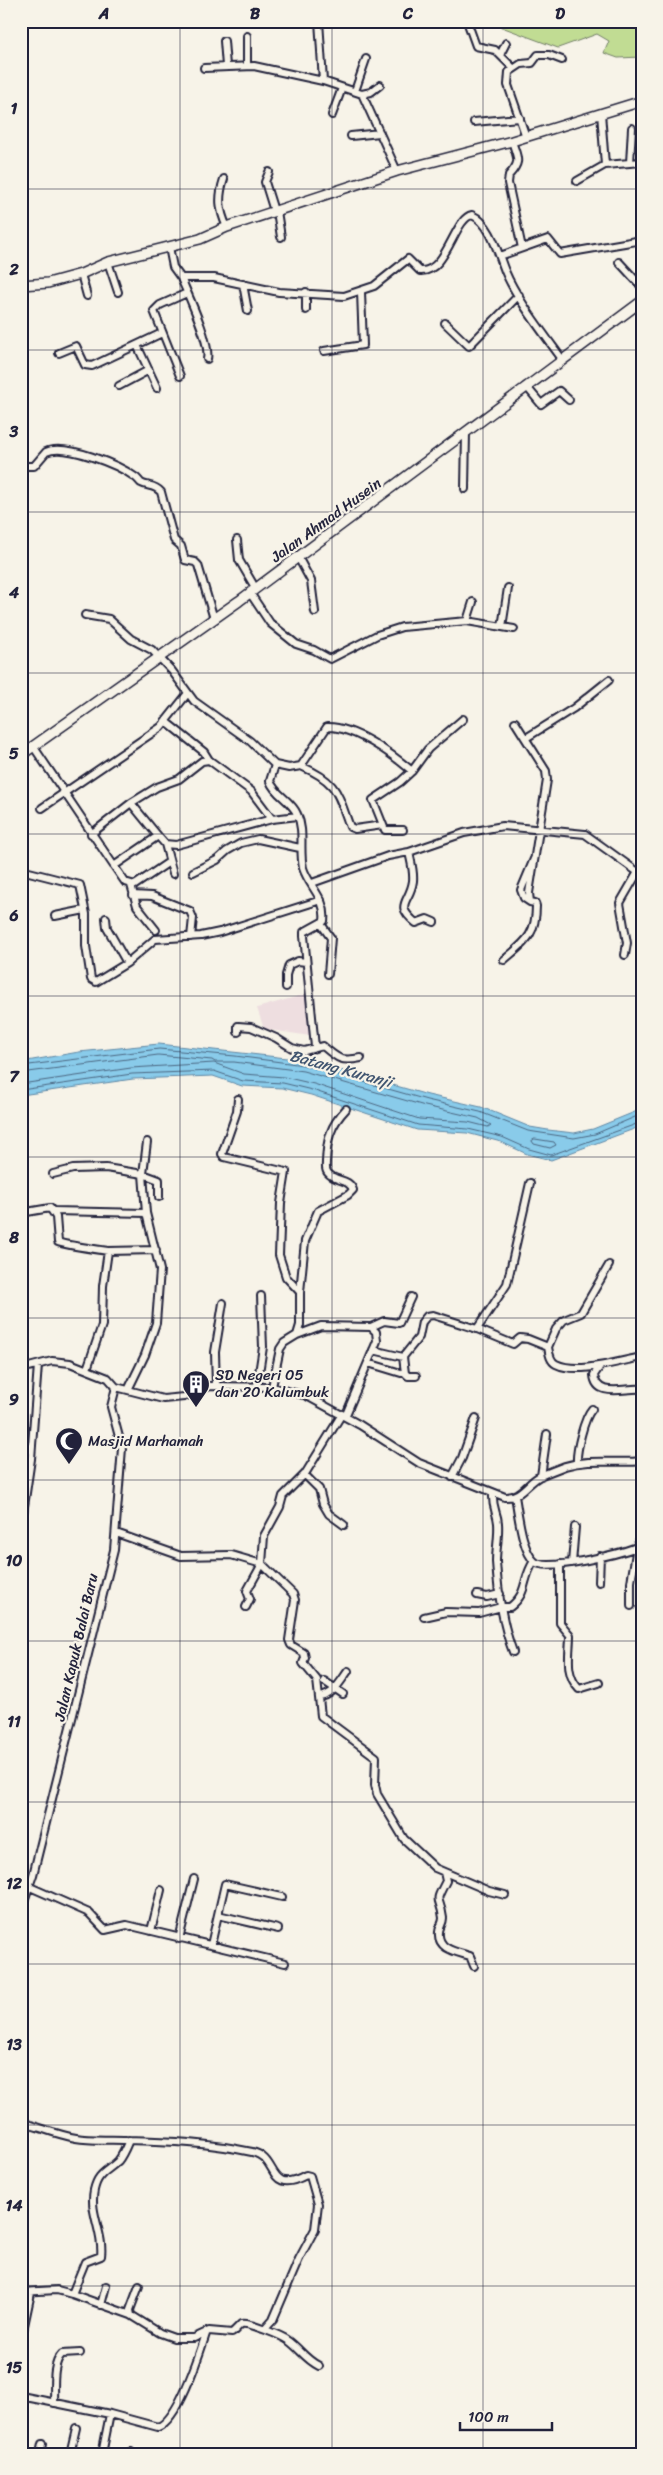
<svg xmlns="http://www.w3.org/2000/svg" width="663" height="2475" viewBox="0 0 663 2475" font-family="Sriracha,sans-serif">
  <rect width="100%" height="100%" fill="#f7f3e8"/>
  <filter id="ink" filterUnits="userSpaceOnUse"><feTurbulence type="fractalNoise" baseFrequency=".02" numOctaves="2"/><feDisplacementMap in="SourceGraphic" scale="10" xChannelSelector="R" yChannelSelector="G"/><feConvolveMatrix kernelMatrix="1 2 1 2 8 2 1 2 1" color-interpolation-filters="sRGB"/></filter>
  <g filter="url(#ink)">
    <path fill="#eedee0" d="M306,994L310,1036L264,1029L257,1008Z"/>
    <path fill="#c1dc93" stroke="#727f67" d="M499,21H551L574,26L582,21H642V57L618,58L604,53L609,41L597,34L558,48L499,26Z"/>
    <path fill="#89cbea" stroke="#6087a4" d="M159,1044L305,1060L428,1095L481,1107L530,1127L548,1130L574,1133L593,1129L642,1109V1126L551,1160L527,1154L501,1142L467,1133L417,1130L311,1095L282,1088L242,1086L213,1076L133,1079L21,1095V1062L79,1052Z"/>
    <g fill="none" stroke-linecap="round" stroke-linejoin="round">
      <path stroke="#4b6681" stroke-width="1" d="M21,1066L159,1049L235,1056L304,1065L427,1100L480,1112L528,1131L574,1138L595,1134L642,1114
        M21,1073L158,1055L212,1060L215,1062H234L303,1071L425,1106L478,1118L491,1125L488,1127L468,1122L419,1119L314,1084L284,1077L244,1074L214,1063L131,1068L21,1084
        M21,1090L132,1074L214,1071L243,1081L283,1083L312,1090L418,1125L468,1129L502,1137L529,1149L551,1155L642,1122
        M535,1139L554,1142L556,1145L550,1148L534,1144L532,1141Z"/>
      <g stroke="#22223b" stroke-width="10">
        <path id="street" d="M319,21L323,81
          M467,21L476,46L495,50L513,68
          M247,36V65
          M224,41L226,66
          M500,55L506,43
          M204,68L254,66L323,81L362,94L371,92L380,85
          M355,91L366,59
          M362,94L397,171
          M601,113L605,165L642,162
          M332,115L342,88
          M474,122L520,118
          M351,136L380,133
          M526,137L508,85L509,72L521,64L532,63L538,55H549L562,60
          M512,141C517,158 522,161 509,175L508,183L522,248
          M630,163L632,128
          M269,172L265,182L274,211
          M224,179C218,197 219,210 227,227
          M577,181L605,165
          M277,211L281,237
          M169,247L173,267L181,278H214L279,292L344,296L374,286L408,259L420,271C447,273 454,218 472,215C491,223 498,254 505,271C516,298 544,334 562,359
          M500,256L548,239L560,254L642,240
          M108,262L118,292
          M619,262L642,287
          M81,274L87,296
          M181,278C188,295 211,343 207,359
          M243,284L248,311
          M306,292V310
          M445,323L469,346L519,295
          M137,345L157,388
          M324,351L363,345L361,292
          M59,353L76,346L85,365L92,366L162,333
          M180,376L154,311L160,305L187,293
          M119,386L149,370
          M526,386L541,404L559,391L569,400
          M21,466H34L46,452C65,443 119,465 135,477C137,478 139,481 141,483C148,487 154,484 161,492L174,540L181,546L185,560L195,562L198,565L214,619
          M465,489L466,432
          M237,540L239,560L256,589
          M298,557L311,581L315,612
          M250,593L270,623L296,644L314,650L330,659L377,635L402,627L467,621L514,629
          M85,615L109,619L131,639L152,650L172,671L194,701L250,741L275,765L289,768L301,766L327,727C354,726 392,754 412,771
          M467,621L473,602
          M502,627L508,588
          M165,721L204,752L209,760
          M526,738L574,708L609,680
          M33,746L114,866L158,836L165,844L176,845L272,819
          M275,765L270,781C275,795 291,800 297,814C305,831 299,849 303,868C309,887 327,899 324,921L304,932V936L315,1047
          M301,766C338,782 337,792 350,827L355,829L383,825
          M131,803L158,836
          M42,808L161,727L188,693
          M403,830H385L373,800L400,782L412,771L428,749L463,719
          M91,834L131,803L157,787L179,779L202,761L209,760L251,791L272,819L298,816
          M165,844L173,874
          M409,852C411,862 414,871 413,881C410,903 393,904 416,923L427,919L434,922
          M114,866L125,882L135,885L169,862
          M21,870L80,885L86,914V946L91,979L96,982L127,963L155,939L201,936L220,932L321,900
          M193,872L217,860L227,851L241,843L258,839L300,848
          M312,883L388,856L409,852L464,833L503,826L585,834L642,875
          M131,885L137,906L156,930
          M133,895L152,896L190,911L193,918L191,937
          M530,902L524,898L521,890L534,859
          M55,916L85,910
          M106,918L107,928L127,963
          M321,924L331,938L328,974
          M625,955L627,943L620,903L638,872
          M504,960C525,942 536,936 536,906L535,903L530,902L529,893L547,780L546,771L515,722
          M286,987V975L289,965L298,961L306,962
          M238,1032V1026L251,1027L276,1038L292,1048L304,1051L323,1046C338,1059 341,1062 361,1058
          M238,1099L237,1111L222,1154L224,1157L286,1172L281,1203L279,1255L286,1277L300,1292
          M147,1142L143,1174L159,1180V1197
          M53,1174L73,1169L106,1168L143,1174L146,1213L160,1270L156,1323L145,1355L128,1390
          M21,1201L24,1212
          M54,1211L146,1213
          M21,1213L50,1208L56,1217L58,1242C61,1244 101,1250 108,1251
          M371,1327L384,1321L399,1323L411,1297
          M477,1329L507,1284L530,1183
          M297,1335L321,1326L371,1327L376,1332L377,1341L345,1417
          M548,1347L556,1329L564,1320L581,1313L609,1265
          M373,1350L403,1357
          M368,1363L401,1373
          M600,1366L594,1375C596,1399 626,1387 642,1389
          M21,1369L52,1361L70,1363L108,1378L116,1387L163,1399L184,1397L210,1386L272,1387L307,1396L360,1425L419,1463L505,1497C521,1498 527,1483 540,1476C547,1473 557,1469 565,1466C591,1458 616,1464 642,1461
          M87,1369L102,1325L103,1286L108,1251L156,1250
          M416,1376H408L405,1373L403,1357L419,1337L422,1322L427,1316L433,1315L477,1329L513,1344L520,1338L528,1339L548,1347C549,1353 550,1361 556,1364C578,1375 619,1361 642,1357
          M216,1386L215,1352L223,1303
          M257,1386L263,1347L261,1296
          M272,1387L280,1349L284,1343L297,1335L300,1325V1292L305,1241L318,1211L348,1195L353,1190C349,1178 335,1182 328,1173C325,1170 326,1166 326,1162C327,1139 330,1126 346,1109
          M577,1463C576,1451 584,1418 592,1409
          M305,1475L319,1489L323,1504L329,1514L344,1525
          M541,1476L547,1434
          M452,1477L462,1458L476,1418
          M493,1493C492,1509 497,1511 498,1523C499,1536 496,1549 496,1562C498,1592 502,1624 513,1652
          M515,1496C518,1512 522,1552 535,1562C548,1572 621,1553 637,1547L642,1533
          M22,1520L31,1459L38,1365
          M116,1533L181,1556L231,1555L262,1564L293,1594L295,1600L289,1640L291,1645L304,1653L305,1658L303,1663L317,1680L321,1716L376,1757L375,1785L377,1794L404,1839L435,1868L489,1891L505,1895
          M572,1563L575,1527
          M560,1564V1623L570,1635C570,1654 564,1673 579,1689L599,1683
          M599,1582L600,1556
          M477,1595L487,1597L500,1594
          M631,1606V1582L637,1547
          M246,1607L250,1599L247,1591L262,1564L264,1536L280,1507L283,1496L305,1474L342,1414
          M424,1617L446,1612L479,1613L501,1607H510C529,1592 521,1581 534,1561
          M324,1681L343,1694
          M319,1697C333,1696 340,1682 348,1671
          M444,1872L446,1881C433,1906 440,1894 443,1918C443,1924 439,1927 439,1932C437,1950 458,1952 470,1956L474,1966
          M30,1887L89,1913L105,1930L127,1925L285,1963
          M21,1910L33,1875L114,1550L122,1448L111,1407L116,1387
          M218,1915L278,1929
          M151,1931L161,1890
          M179,1939L194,1879
          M211,1945L225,1884L282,1897
          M21,2122C39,2127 58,2135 76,2138C92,2141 110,2139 126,2140C169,2141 210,2143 252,2152C280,2158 266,2196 306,2175L310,2176L318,2204L315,2229L299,2259L273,2320L265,2329
          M21,2292L57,2290L72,2294L131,2315L160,2333L174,2338H194L209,2331L232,2333L241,2324C248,2322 283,2336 289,2341C300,2349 305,2359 319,2366
          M72,2294L85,2262L101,2256C104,2234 89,2213 94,2190C98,2172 107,2172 118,2161C123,2155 126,2147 129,2140
          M101,2305L106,2286
          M131,2315L130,2310L139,2286
          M21,2340L31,2293
          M21,2396L110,2414L158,2427C179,2419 199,2355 206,2334
          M54,2403C55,2389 51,2365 62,2354L80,2353
          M40,2454L42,2444
          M70,2454L76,2428
          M102,2454L110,2414
          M131,2454V2452"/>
      </g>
      <g stroke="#22223b" stroke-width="12">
        <path id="secondary" d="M21,285L48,283L81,274L108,262L200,239L227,227L397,171L512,141L642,101
          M21,755L239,601L642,301"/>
      </g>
      <use href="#street" stroke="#f7f3e8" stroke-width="6"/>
      <use href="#secondary" stroke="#f7f3e8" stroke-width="9"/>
    </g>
  </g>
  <path fill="none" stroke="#22223b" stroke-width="1" stroke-opacity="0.55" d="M180,21V2454M332,21V2454M483,21V2454M21,189H642M21,350H642M21,512H642M21,673H642M21,834H642M21,996H642M21,1157H642M21,1318H642M21,1480H642M21,1641H642M21,1802H642M21,1964H642M21,2125H642M21,2286H642"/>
  <defs>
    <g id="building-pin" transform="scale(1.4375)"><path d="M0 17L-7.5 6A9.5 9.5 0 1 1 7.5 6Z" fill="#22223b" stroke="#f7f3e8"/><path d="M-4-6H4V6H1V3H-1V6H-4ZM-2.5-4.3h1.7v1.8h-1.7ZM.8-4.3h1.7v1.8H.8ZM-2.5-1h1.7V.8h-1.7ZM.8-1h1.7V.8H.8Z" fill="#fff"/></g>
    <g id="mosque-pin" transform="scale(1.4375)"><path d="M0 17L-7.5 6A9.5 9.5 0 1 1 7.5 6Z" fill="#22223b" stroke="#f7f3e8"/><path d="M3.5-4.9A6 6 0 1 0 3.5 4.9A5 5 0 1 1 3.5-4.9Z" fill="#fff"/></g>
  </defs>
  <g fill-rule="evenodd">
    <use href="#building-pin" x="196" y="1384"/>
    <use href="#mosque-pin" x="69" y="1441"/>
  </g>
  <g text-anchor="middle" stroke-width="4.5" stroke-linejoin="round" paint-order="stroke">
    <g font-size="15" fill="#22223b" stroke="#f7f3e8">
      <text transform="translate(326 520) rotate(-36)" y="5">Jalan Ahmad Husein</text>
      <text transform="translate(76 1647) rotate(-77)" y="5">Jalan Kapuk Balai Baru</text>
    </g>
    <g font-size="15" fill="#22223b" stroke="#f7f3e8" text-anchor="start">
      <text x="215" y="1380">SD Negeri 05<tspan x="215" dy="17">dan 20 Kalumbuk</tspan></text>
      <text x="88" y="1446">Masjid Marhamah</text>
    </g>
    <g font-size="16" font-style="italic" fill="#415570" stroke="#f7f3e8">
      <text transform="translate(341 1068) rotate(15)" y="6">Batang Kuranji</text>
    </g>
  </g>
  <rect width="663" height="2475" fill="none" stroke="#f7f3e8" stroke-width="55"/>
  <path d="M460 2422v8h92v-8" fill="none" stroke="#22223b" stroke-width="2.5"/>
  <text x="468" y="2422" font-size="15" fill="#22223b" stroke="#f7f3e8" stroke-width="4" paint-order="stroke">100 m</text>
  <rect x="28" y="28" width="608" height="2420" fill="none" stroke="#22223b" stroke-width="2"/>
  <g font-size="16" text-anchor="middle" font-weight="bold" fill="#22223b">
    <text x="104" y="19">A</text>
    <text x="255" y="19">B</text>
    <text x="408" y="19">C</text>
    <text x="560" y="19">D</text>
    <text x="14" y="114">1</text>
    <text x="14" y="275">2</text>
    <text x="14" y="437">3</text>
    <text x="14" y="598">4</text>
    <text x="14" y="759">5</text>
    <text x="14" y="921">6</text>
    <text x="14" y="1082">7</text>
    <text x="14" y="1243">8</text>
    <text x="14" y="1405">9</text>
    <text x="14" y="1566">10</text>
    <text x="14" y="1727">11</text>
    <text x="14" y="1889">12</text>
    <text x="14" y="2050">13</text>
    <text x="14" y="2211">14</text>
    <text x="14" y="2373">15</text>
  </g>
</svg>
